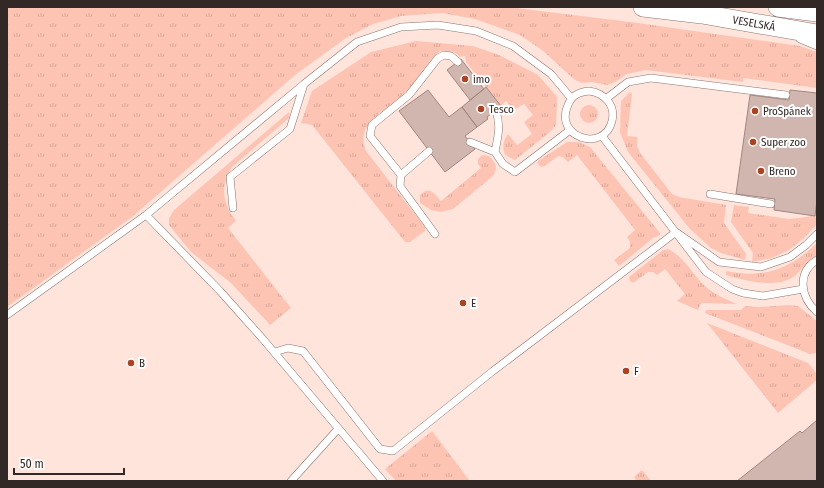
<svg xmlns="http://www.w3.org/2000/svg" width="824" height="488" viewBox="0 0 824 488" font-family="'Fira Sans Condensed',sans-serif">
  <defs>
    <pattern id="grass-tufts" width="24" height="20" patternUnits="userSpaceOnUse"><rect width="24" height="20" fill="#fec4b3"/><path d="M3 7l-1-3M5 7V3M7 7l1-3M15 17l-1-3M17 17v-4M19 17l1-3" fill="none" stroke="#daa89a"/></pattern>
  </defs>
  <rect width="100%" height="100%" fill="#ffe4dc"/>
  <path fill="url(#grass-tufts)" d="M7,7H508L638,23L800,46L817,52V88L743,78V82L646,70L627,74L615,82L607,85L592,82L582,83L575,80L542,50L520,35L475,19L442,13L401,16L373,24L346,38L295,75L132,217L7,307Z
    M416,41L473,46L499,55L538,75L557,97L556,125L550,132L515,160L505,155C502,146 503,141 508,134L517,145L532,134L524,122L533,115L524,104L514,110L506,101L501,106L466,62L465,56L460,57L454,52L440,51C426,63 418,81 404,94C393,106 375,113 367,127C362,134 363,144 366,151L425,227V231L410,242H405L312,125L301,123L312,91L371,52Z
    M630,92L632,94L627,136L637,137V146L640,153L672,194L679,197L726,205L724,223L746,254L745,260L721,253L711,248L690,229L628,152L620,132L621,101Z
    M580 114a9 9 0 1 1 18 0a9 9 0 1 1-18 0Z
    M289,112V118L232,167C220,186 222,203 236,221L228,228L291,308L270,325L231,283L191,252L169,225V218L174,210Z
    M567,142H579L590,147L660,233V235L653,238L619,266L614,260L630,248V242L627,237L635,230L577,155L568,162L563,157L558,156L545,166L541,167L537,163L538,161Z
    M482,155L489,156C496,163 498,167 493,176L453,209L441,212L431,210L420,203V195C430,185 434,194 441,201L481,168L478,164V159Z
    M817,204V224L804,238L789,250L772,258L752,262L753,253L731,222L734,205L749,207L748,213L789,219L814,216Z
    M817,243V255C808,259 804,267 797,274C781,290 745,281 726,275V272L727,271C764,279 790,269 817,243Z
    M668,249C685,257 693,276 706,287C715,295 726,299 737,304L701,303L698,310L677,301L685,294L665,269L657,275L653,272H648L633,283L630,281L629,277L663,250Z
    M789,305L798,306L817,321V353L810,354L705,313L706,310H741L745,306L759,307Z
    M707,323L808,363L817,374V380L778,413Z
    M432,431L435,435L470,481H396L385,469Z
    M642,470L651,481H637L634,477Z"/>
  <path fill="#d0b6ae" stroke="#9f8780" d="M461,59L484,89L470,100L447,70Z
    M486,87L501,106L487,117L488,119L477,127L462,107Z
    M428,90L449,117L462,107L477,127L465,136L475,149L445,172L399,111Z
    M790,90L817,93V199L815,216L774,210L775,199L736,194L750,95L789,100Z
    M817,420V481H737L800,431L802,433Z"/>
  <g fill="none" stroke-linecap="round" stroke-linejoin="round">
    <g stroke="#8b746d" stroke-width="8">
      <path id="lane" d="M800,39L817,46
        M589,91C604,93 616,105 612,121C604,154 553,137 568,105C572,95 579,92 589,91Z
        M607,98L628,82L651,78L786,95
        M602,136L706,272L732,289L743,293L763,296L803,289
        M470,142L495,152L503,164L515,172L570,130
        M429,151L401,175L400,186L435,234
        M495,152C498,136 501,126 496,111
        M401,175L370,136L372,125L409,95L438,58L444,55L451,56L458,62
        M710,194L771,204
        M233,208L230,177L290,129L304,84
        M146,215L220,291L262,338L383,481
        M817,260C796,273 801,298 817,312
        M7,315L146,215L304,84L357,42L401,27L438,25L476,31L513,46L551,74L571,98
        M275,352L288,348L303,351L380,449L393,451L493,371L676,232L719,262L761,267L790,257L806,245L817,234
        M291,481L338,429"/>
    </g>
    <g stroke="#8b746d" stroke-width="20">
      <path id="secondary" d="M643,7L702,14L817,34
        M778,7L817,12"/>
    </g>
    <use href="#lane" stroke="#fff" stroke-width="7"/>
    <use href="#secondary" stroke="#fff" stroke-width="19"/>
  </g>
  <g fill="#ab4322" stroke="#fff" stroke-width="1.5">
    <circle cx="465" cy="79" r="4"/>
    <circle cx="481" cy="109" r="4"/>
    <circle cx="755" cy="111" r="4"/>
    <circle cx="753" cy="142" r="4"/>
    <circle cx="761" cy="171" r="4"/>
    <circle cx="463" cy="303" r="4"/>
    <circle cx="131" cy="363" r="4"/>
    <circle cx="626" cy="371" r="4"/>
  </g>
  <g text-anchor="middle" stroke-width="4" stroke-linejoin="round" paint-order="stroke">
    <g font-size="11" fill="#322825" stroke="#fff">
      <text transform="translate(754 23) rotate(10)" y="4">VESELSKÁ</text>
    </g>
    <g font-size="11" fill="#322825" stroke="#fff" text-anchor="start">
      <text x="473" y="83">imo</text>
      <text x="489" y="113">Tesco</text>
      <text x="763" y="115">ProSpánek</text>
      <text x="761" y="146">Super zoo</text>
      <text x="769" y="175">Breno</text>
      <text x="471" y="307">E</text>
      <text x="139" y="367">B</text>
      <text x="634" y="375">F</text>
    </g>
  </g>
  <rect width="824" height="488" fill="none" stroke="#322825" stroke-width="16"/>
  <path d="M14 468v6h110v-6" fill="none" stroke="#322825" stroke-width="2"/>
  <text x="20" y="468" font-size="12" fill="#322825" stroke="#ffffff" stroke-width="3" paint-order="stroke">50 m</text>
</svg>
